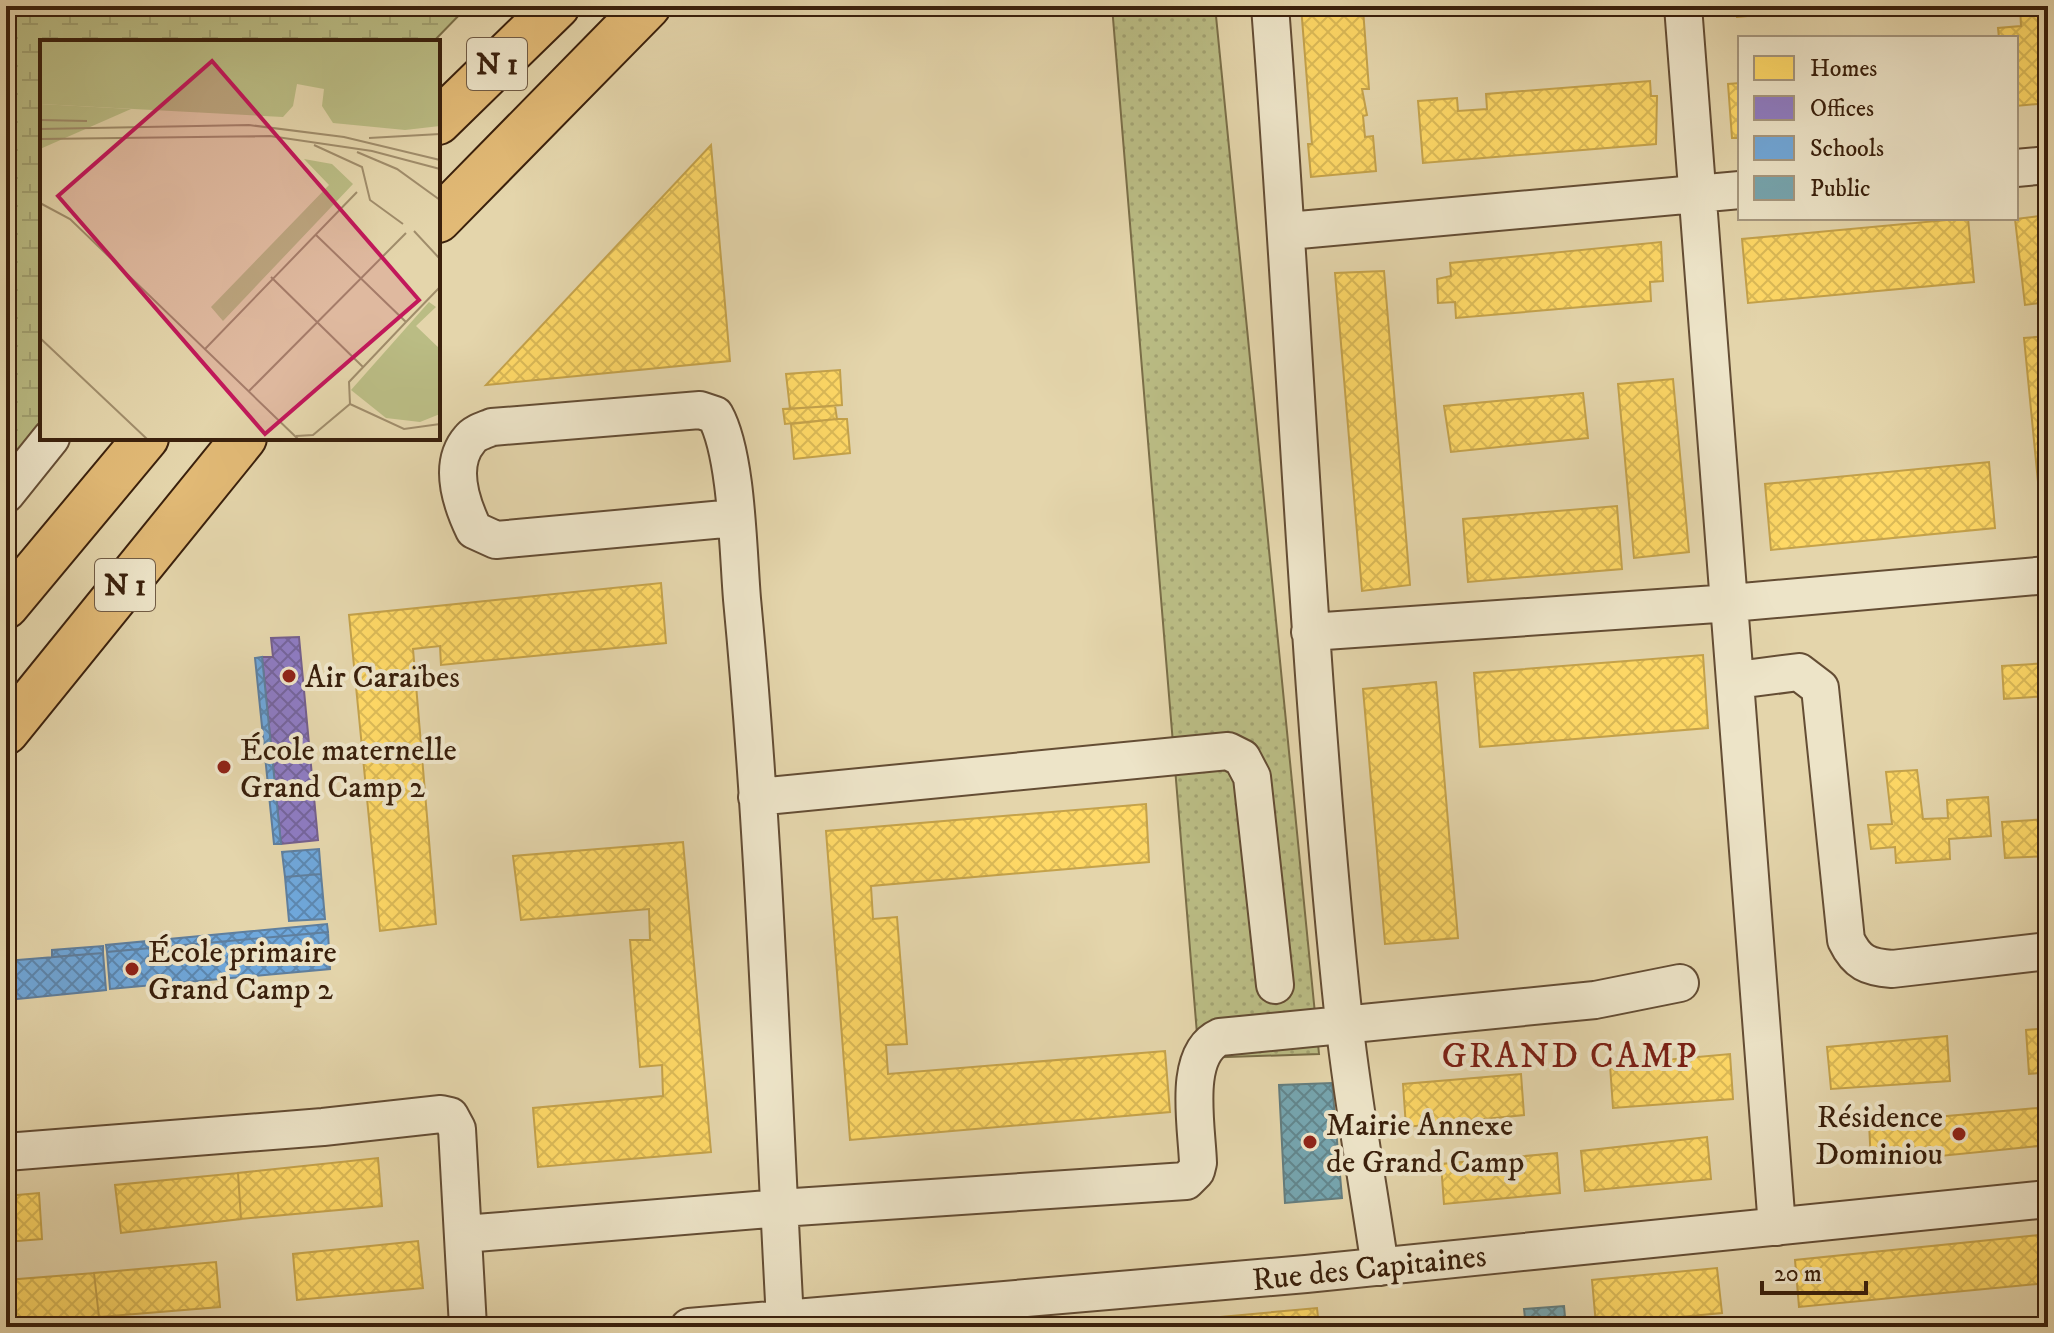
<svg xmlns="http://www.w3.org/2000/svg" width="2054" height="1333" viewBox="0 0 2054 1333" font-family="'IM FELL DW Pica',serif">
  <defs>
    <pattern id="wetland-marsh" width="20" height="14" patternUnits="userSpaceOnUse" patternTransform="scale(2)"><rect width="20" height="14" fill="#babc84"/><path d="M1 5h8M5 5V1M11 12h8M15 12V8" fill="none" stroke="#a1a171"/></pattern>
    <pattern id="park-dots" width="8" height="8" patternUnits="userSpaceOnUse" patternTransform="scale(2)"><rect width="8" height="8" fill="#babc84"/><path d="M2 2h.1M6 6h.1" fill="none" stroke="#a1a171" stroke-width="1.8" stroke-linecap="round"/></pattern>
    <pattern id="homes-cross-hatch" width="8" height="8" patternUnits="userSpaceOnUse" patternTransform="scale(2)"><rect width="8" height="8" fill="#ffd966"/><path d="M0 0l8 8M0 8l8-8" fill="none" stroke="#dbba57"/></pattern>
    <pattern id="offices-cross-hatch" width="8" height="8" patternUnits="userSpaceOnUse" patternTransform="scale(2)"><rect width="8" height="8" fill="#8e7cc3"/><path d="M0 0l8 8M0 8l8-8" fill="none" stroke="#75659d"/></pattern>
    <pattern id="schools-cross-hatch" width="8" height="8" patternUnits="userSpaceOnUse" patternTransform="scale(2)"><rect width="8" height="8" fill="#6fa8dc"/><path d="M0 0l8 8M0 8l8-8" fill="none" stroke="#5c88b1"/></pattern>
    <pattern id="public-cross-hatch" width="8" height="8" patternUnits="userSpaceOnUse" patternTransform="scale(2)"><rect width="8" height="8" fill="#76a5af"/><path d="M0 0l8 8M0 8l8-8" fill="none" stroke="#62868d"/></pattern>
  </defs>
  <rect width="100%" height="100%" fill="#e4d5ab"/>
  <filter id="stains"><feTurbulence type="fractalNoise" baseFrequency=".0025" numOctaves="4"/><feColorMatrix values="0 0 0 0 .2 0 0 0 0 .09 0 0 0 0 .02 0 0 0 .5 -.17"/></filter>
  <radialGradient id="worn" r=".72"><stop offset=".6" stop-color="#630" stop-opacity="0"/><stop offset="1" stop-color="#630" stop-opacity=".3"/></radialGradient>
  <path fill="url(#wetland-marsh)" stroke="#7a6e48" stroke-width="2" d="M6,6H468L433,42H42V438L6,481Z"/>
  <path fill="url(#park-dots)" stroke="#7a6e48" stroke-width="2" d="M1112,6H1215L1319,1054L1199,1058Z"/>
  <path fill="url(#homes-cross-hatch)" stroke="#c4a24b" stroke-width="2" d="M1301,6L1363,9L1369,89H1362L1367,115L1363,116L1365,137L1373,136L1376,171L1311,177L1308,144H1312Z
    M1719,6H1757L1758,15L1737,17L1736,10L1720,11Z
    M1808,6H1848V11L1808,13Z
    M2020,6H2048V103L2016,106V38H1999L1998,28L2021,26Z
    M1650,81L1651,96H1657L1656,144L1423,163L1418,101L1457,98L1458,111L1487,109L1486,94Z
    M1740,83V138H1732L1728,84Z
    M711,145L730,361L486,385Z
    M2048,215V302L2025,305L2015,219Z
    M1968,218L1974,282L1748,303L1742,239Z
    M1661,242L1663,281L1650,282L1651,301L1456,318L1455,302L1438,303L1437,279L1451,276L1450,263Z
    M1384,271L1410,585L1362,591L1335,273Z
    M2048,336V523H2042L2024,338Z
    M840,370L842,405L790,409L786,374Z
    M1673,379L1689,552L1634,558L1618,384Z
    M1583,393L1588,438L1451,452L1444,406Z
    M835,406L837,419L785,424L783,409Z
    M837,419H847L850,453L794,459L791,424Z
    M1989,462L1995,528L1771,550L1765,484Z
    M1617,506L1622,569L1468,582L1463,519Z
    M661,583L666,643L441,665L440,646L413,649L436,924L380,931L349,615Z
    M1703,655L1708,728L1480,747L1474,673Z
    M2048,663V696L2004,699L2002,666Z
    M1436,682L1458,938L1385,944L1363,689Z
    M2048,729V778H2046L2043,730Z
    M1917,770L1923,819L1948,818L1947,800L1988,797L1991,836L1949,839L1950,859L1896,863L1895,847L1871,849L1868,825L1892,824L1886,772Z
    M1146,804L1149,862L871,886L873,919L897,917L907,1044L886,1045L888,1074L1165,1051L1170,1112L850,1140L826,831Z
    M2048,819V856L2005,858L2002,822Z
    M683,842L711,1152L538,1167L533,1108L663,1096L662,1065L640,1067L630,940H650L649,909L521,920L513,856Z
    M2048,1028V1072L2029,1074L2026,1030Z
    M1947,1036L1950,1081L1831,1089L1827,1047Z
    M1730,1054L1733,1099L1613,1108L1610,1065Z
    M1521,1074L1524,1115L1406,1127L1403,1084Z
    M2048,1107V1145L1871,1163L1869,1123Z
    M1707,1137L1711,1179L1585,1191L1581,1151Z
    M1557,1153L1560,1193L1444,1204L1441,1164Z
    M378,1158L382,1206L241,1219L238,1173Z
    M238,1173L241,1219L121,1233L115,1185Z
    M39,1193L42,1239L6,1242V1196Z
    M2048,1234V1283L1799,1307L1795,1260Z
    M418,1241L423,1288L297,1300L293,1254Z
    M216,1262L220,1307L99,1317L94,1273Z
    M1717,1268L1722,1313L1596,1325L1592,1280Z
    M94,1273L99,1317L6,1325V1280Z
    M1317,1308L1319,1327H1111Z
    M2048,1320V1327H1974V1326Z
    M1525,1323L1526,1327H1477Z"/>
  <path fill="url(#offices-cross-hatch)" stroke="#75608c" stroke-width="2" d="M299,637L318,840L281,844L262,657H273L271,638Z"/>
  <path fill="url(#schools-cross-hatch)" stroke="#5f7f9e" stroke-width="2" d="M262,657L281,844H274L255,658Z
    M319,849L321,874L285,877L282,852Z
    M321,874L325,919L289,921L285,877Z
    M327,924L328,932L107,952L106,945Z
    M328,932L330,969L110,989L107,952Z
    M103,946V953L52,957V950Z
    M103,953L106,990L8,1000L6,961Z"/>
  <path fill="url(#public-cross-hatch)" stroke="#647d7e" stroke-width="2" d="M1332,1083L1342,1198L1285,1203L1279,1085Z
    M1564,1306L1566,1327H1526L1524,1309Z"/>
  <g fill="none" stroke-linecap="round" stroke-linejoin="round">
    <g stroke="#644d34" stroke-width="40">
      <path id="minor" d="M1270,6C1296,344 1308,684 1344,1021C1353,1103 1368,1185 1380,1267
        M1683,6L1777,1227
        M2016,168L2048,165
        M1288,231L1740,190
        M6,494L51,438
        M735,518L496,540L474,530C461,503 448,464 470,439C474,433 485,430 492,427L700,410L715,415C737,454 738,551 742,599C765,839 772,1080 785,1320
        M1310,632L1731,603L2048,575
        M1737,680L1799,672L1820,688L1846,940C1857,963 1868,967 1892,969L2048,951
        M757,797L1228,751L1242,758L1252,777L1275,985
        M6,1152L323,1127L441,1114L450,1116L457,1129L468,1327
        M464,1234L780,1208L1186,1181L1196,1171L1198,1163C1197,1127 1182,1054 1220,1037L1595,1000L1680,983
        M689,1327L1306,1274L2048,1199"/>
    </g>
    <g stroke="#3a200c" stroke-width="48">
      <path id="highway" d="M438,122L557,6
        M438,220L648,6
        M6,606L146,438
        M6,732L244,438"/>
    </g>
    <use href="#minor" stroke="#ede4c8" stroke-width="36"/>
    <use href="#highway" stroke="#e2ba76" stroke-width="44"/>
  </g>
  <g fill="#8f2418" stroke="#ede4c8" stroke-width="3">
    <circle cx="289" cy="676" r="8"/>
    <circle cx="224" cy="767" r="8"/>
    <circle cx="132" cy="969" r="8"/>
    <circle cx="1959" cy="1134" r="8"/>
    <circle cx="1310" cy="1142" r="8"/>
  </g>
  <g text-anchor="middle" stroke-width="8" stroke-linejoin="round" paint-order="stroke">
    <g fill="#ede4c8" stroke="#705b44" stroke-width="2">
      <rect x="467" y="38" width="60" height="52" rx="6"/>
      <rect x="95" y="559" width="60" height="52" rx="6"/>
    </g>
    <g font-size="30" font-weight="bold" fill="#3a200c">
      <text x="497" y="74">N 1</text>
      <text x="125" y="595">N 1</text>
    </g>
    <g font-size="32" fill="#3a200c" stroke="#ede4c8" text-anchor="start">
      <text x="305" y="687">Air Caraïbes</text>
      <text x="240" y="760">École maternelle<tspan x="240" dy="37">Grand Camp 2</tspan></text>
      <text x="148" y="962">École primaire<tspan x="148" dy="37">Grand Camp 2</tspan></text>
      <text x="1943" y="1127" text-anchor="end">Résidence<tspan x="1943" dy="37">Dominiou</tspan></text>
      <text x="1326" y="1135">Mairie Annexe<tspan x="1326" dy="37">de Grand Camp</tspan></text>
    </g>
    <g font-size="32" fill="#3a200c" stroke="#ede4c8">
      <text transform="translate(1369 1267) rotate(-6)" y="11">Rue des Capitaines</text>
    </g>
    <g font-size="36" letter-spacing="2" fill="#7a1f14" stroke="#ede4c8">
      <text x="1570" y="1067">GRAND CAMP</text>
    </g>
  </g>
  <g transform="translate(40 40)">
    <rect width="400" height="400" fill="#e4d5ab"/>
    <path d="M0,64L91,69L0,109Z" fill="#babc84"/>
    <path d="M0,1H400V86L365,90L293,83L282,66L284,49L257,44L253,66L243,77L0,64Z" fill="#babc84"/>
    <path d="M264,119L292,124L313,144L183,281L171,267L289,145ZM389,262L396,267L376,286L400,309V374L380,382L346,378L311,350Z" fill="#babc84"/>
    <path fill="none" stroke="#a08d6b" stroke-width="2" d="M0,80L47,81M0,89L209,85L304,97L400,120M329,98L400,94M0,99L230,96L332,111L400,129M274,105L322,127L330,160L363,184M317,112L357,129L400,160M0,163L30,179L258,399M374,191L400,219M275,194L366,282L400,247M231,237L323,327M0,298L107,399M165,309L317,152M209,351L366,193M310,364L309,342L366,282M256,396L273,395L310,364L364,389L400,384"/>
    <path fill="#c2185b" fill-opacity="0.15" stroke="#c2185b" stroke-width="4" d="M172,21L379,260L225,394L18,156Z"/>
    <rect width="400" height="400" fill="none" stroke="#3a200c" stroke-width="4"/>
  </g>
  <rect width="2054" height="1333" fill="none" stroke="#e4d5ab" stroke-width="32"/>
  <rect x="8" y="8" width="2038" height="1317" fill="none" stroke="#3a200c" stroke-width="4"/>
  <rect x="16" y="16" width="2022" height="1301" fill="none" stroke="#3a200c" stroke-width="2"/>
  <rect x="1738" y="36" width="280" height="184" fill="#ede4c8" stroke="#a5967d" stroke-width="2"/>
  <rect x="1754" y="56" width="40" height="24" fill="#ffd966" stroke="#a5967d" stroke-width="2"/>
  <text x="1810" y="76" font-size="24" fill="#3a200c">Homes</text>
  <rect x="1754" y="96" width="40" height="24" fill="#8e7cc3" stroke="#a5967d" stroke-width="2"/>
  <text x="1810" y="116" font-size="24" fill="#3a200c">Offices</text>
  <rect x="1754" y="136" width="40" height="24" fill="#6fa8dc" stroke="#a5967d" stroke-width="2"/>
  <text x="1810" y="156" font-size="24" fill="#3a200c">Schools</text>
  <rect x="1754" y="176" width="40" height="24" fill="#76a5af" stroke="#a5967d" stroke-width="2"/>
  <text x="1810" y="196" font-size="24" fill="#3a200c">Public</text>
  <path d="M1762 1281v12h104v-12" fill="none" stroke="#3a200c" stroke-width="4"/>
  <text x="1774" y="1281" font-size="24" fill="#3a200c" stroke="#ede4c8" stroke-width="6" paint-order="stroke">20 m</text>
  <rect width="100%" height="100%" filter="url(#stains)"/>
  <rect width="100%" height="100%" fill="url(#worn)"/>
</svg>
